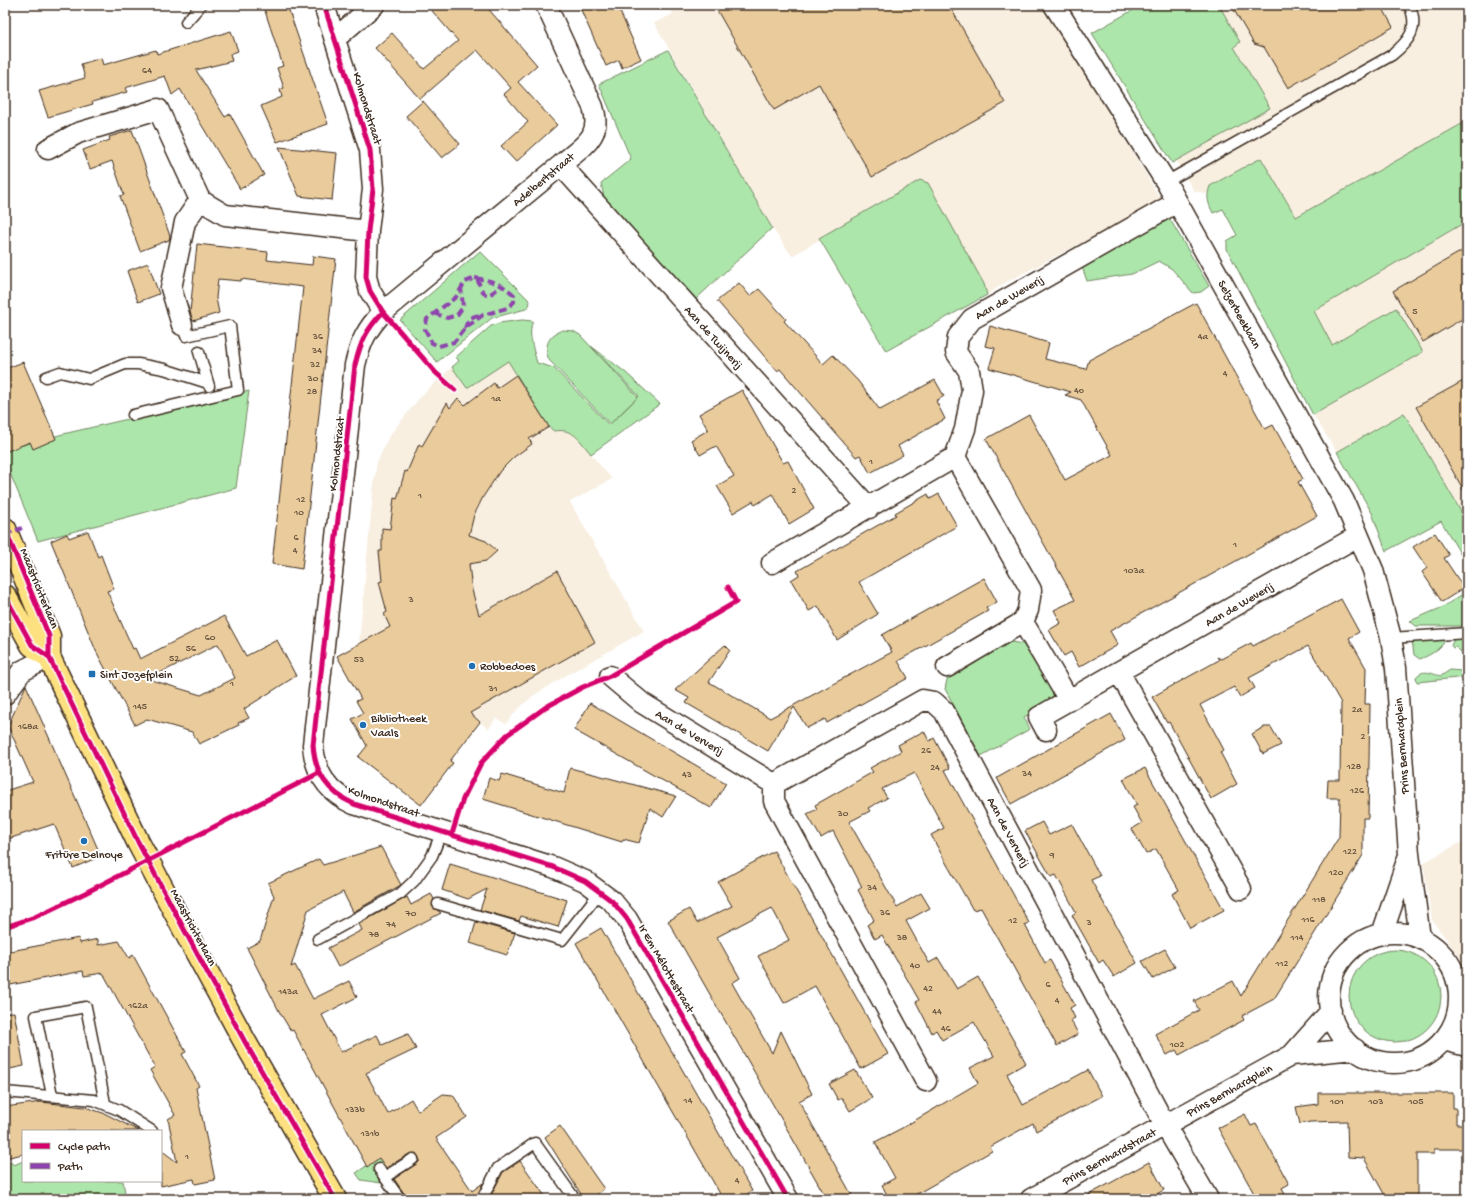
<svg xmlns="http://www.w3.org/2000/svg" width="1472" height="1204" viewBox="0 0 1472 1204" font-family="'Gochi Hand',sans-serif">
  <rect width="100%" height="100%" fill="#fff"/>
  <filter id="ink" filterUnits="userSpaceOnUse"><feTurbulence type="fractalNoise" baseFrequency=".025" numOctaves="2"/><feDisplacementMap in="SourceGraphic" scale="8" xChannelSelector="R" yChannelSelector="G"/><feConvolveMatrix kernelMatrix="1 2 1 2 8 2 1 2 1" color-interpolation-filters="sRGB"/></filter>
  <g filter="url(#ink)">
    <path fill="#f8efe1" d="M669,5H1044L1162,201L1003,284L987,295L984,284L920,180L792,256L772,228L654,23L673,14Z
      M1219,5H1467V121L1296,217L1261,158L1210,186L1207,194L1194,191L1176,161L1270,108L1234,47L1240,42Z
      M1467,221V522L1404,413L1337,452L1313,415L1423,352L1332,346L1314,311Z
      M509,359L516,375L549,427L554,431L564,430L574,434L612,479L570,502L644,631L565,676L533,696L516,711L506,724L496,718L489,729L410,670L337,656L359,644L374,482L377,462L389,436L421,396L452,367L467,388Z
      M1467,839V974L1464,963L1432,920L1423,863Z"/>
    <path fill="#ade6aa" stroke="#748864" d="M1142,5H1219L1240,42L1234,47L1270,108L1172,163L1092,33Z
      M668,50L772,228L696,299L604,197L601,183L631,159L599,84Z
      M1467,121V221L1314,311L1332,345L1396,308L1423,352L1313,415L1227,249V241L1237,235L1223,209L1213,213C1208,203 1206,197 1210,186L1261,158L1296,217Z
      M920,180L928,183L984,284L987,295L886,351L819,238Z
      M1168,216L1209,286L1201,292L1193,293L1172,269L1159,261L1132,274L1087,281L1081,264Z
      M480,251L528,299L530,304L526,309L492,318L437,362L400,320Z
      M522,320L533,321C527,333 534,351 537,363L554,368L609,425L639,396L591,346L625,372L660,404L591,454C579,440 574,428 554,431L549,427L508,361L467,388L452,367L459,361L456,357L491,326L499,323Z
      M563,330L573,331L580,335L638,397L610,424L549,360C543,346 549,334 563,330Z
      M249,391L236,488L38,541L5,461V450L63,434Z
      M1404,413L1467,522V565L1441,521L1386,551L1372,513L1337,452Z
      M1467,591V626H1416L1410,621L1443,607Z
      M1455,638H1467V658L1456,647L1453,648L1451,645Z
      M1443,639L1444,642C1438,651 1430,655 1420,659L1414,655L1412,640Z
      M1005,641L1023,644L1054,694L1051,702L1024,717L1030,729L981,756L945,689L948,675Z
      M1467,666V677L1417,682L1416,677C1424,668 1431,674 1441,676L1450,670L1462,671Z
      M1349 996a46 46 0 1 1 92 0a46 46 0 1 1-92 0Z
      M403,1141L412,1154L404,1161L399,1154L374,1172L381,1183L361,1180L356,1173Z
      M5,1160H8L14,1165L23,1161V1181H123L126,1199H7L5,1187Z"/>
    <path fill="#e9cb9c" stroke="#3b2a1e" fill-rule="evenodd" d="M263,5H287L328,124L277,142L261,106L282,97L280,90L284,88L277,68L283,66Z
      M427,5H485L537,65L518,82L557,125L516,162L501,146L528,122L504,94L511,88L477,50L420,99L375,48L392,33L424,69L458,41Z
      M591,5H617L641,59L622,68L619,60L606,66L581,10Z
      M714,5H949L1005,103L872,177L819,84L774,110Z
      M1231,5H1381L1393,27L1288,88L1264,47L1254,44Z
      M231,31L238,51L230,54L232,61L196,70L225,117L230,114L264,175L240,189L180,89L172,95L165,76L125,88L127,92L92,102L93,104L48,117L39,91L85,78L81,64L101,58L103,65L156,50L157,54Z
      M423,101L460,144L442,158L406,116Z
      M132,130L170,236L169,240L140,251L120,196L124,195L112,161L90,169L83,150L110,140L109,137Z
      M279,147L337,153L332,200L299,196Z
      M197,244L268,252L267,260L312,265L313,256L336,259L302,569L272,564L303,287L241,279V281L218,279L216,298L219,313L193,321L190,312Z
      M1467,248V316L1423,342L1393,291Z
      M148,263L159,294L138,302L127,271Z
      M739,283L750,296L759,289L786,319L784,321L823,364L833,355L858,381L880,410L935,380L944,396L936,401L945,419L898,446L903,455L870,473L860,455L856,457L780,369L777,371L717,301Z
      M1196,303L1265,429L1273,425L1303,479L1298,482L1317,516L1110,631L1118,645L1079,667L1071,652L1064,656L1049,630L1061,623L1054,610L1075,600L986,439L1029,415L1065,480L1112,455L1081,400L1065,395L1071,392L989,368L995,348L985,346L990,326L1049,343L1045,359L1086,369L1089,360Z
      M23,362L56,439L33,449L30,442L5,452V369Z
      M516,375L549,427L529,439L532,444L514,457L500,471L483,497L474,515L469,535L486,541L497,551L486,561L469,564L472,590L479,615L557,571L595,642L470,713L480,722L450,761L453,763L421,805L358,757L367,746L352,719L363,713L356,701L361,699L337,656L390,627L384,614L387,612L379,582L382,581L379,551H382V528L390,529L394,498L397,499L405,471L407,472L419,444L422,446L447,403L450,408L458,398L465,405L494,383L497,388Z
      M1467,379V496L1416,407Z
      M742,390L783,463L788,461L814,509L789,524L773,494L755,505L753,501L733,513L717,486L734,476L716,446L700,455L691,440L708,430L699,414Z
      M928,494L930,499L939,494L957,526L859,582L878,614L837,640L818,606L809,611L791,580L799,575L797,571L896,515L895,513Z
      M88,531L98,557L101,555L114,589L107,591L133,649L135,648L140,659L224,616L246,656L277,640L296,676L244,709L249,718L238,723L239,725L199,744L192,732L147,719L135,725L96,651L51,541L67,534L69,538ZM218,644L235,678L201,695L148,679Z
      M1435,533L1449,555L1444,558L1464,588L1442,602L1422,572L1427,568L1413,547Z
      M984,578L997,602L986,608L988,611L898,661L908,678L827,723L825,719L807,728L794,707L768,751L686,703L689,698L675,690L725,645L730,650L709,682L770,718L892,652L882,635Z
      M1341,599L1359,632L1349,638L1366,668L1365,704H1370L1368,818H1363V855L1274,999L1242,1016L1244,1020L1179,1055L1176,1050L1167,1055L1155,1034L1199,1010L1194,1001L1233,981L1241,996L1339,837L1340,798H1327L1328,780H1340L1341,703L1308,646L1249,678L1255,688L1240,697L1234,687L1200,705L1224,750L1220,752L1237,784L1211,799L1169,722L1167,723L1152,697L1219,660L1217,657L1221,659L1251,643L1253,646Z
      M26,685L101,856L73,868L54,824L5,840V791L33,782L8,726Z
      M590,703L726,783L711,808L574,730Z
      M1111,714L1125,740L1011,804L997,778Z
      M1264,727H1271L1281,745L1263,754L1252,734Z
      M924,731L929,741L934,738L950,768L945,770L1029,923L1025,925L1045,963L1050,960L1075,1005L1070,1008L1075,1018L1071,1020L1078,1034L1057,1046L981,908L973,910L945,861L931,835L944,828L914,773L882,789L887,798L868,808L870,811L849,822L897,907L921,893L930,908L906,921L929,963L938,958L957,989L978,977L1026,1063L1007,1074L1023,1105L1088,1070L1102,1096L1036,1131L1033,1123L990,1147L992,1151L908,1199H889L882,1185L895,1178L875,1142L902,1128L978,1083L970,1068L994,1056L974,1022L942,1040L936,1030L932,1033L916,1002L919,1000L882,935L875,939L867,925L874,920L858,890L862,887L833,831L821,838L807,814L817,809L815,805L873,772L870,768L901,751L898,745Z
      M570,768L609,778L676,796L663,817L650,808L639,843L623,839L622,842L483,799L489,778L499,781L502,774L564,793Z
      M1145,768L1224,910L1190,928L1172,894L1179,890L1156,849L1146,854L1132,829L1142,823L1133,807L1137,805L1123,779Z
      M1042,822L1049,835L1072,824L1100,876L1091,880L1137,963L1114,977L1103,960L1099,963L1072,915L1076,912L1056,875L1051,877L1025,831Z
      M381,847L401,885L353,912L343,892L308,910L291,967L295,965L313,999L349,981L357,997L322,1015L341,1052L377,1035L382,1045L408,1034L416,1049L366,1073L388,1114L411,1099L418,1111L443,1094L453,1095L467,1117L436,1138L472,1191L483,1183L476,1199H408L394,1179L419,1162V1158L416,1153L409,1154L386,1168L379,1158L367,1167L293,1030L291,1031L280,1013L247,948L260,941L274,896L268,883L319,859L323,865Z
      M774,851L888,1054L861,1069L815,986L784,1003L758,956L789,940L772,908L717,937L740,978L732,983L772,1053L781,1031L812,1094L799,1101L854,1199H827L668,921L689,909L697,923L732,906L718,882Z
      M450,864L567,900L558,927L521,916L519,921L480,910L487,889L468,899L442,890Z
      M431,894L434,899L432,906L441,913L338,967L328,948L362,930L359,924L407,897L411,905Z
      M476,922L515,933L507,955L470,943Z
      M601,928L752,1191L739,1199H723L576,943Z
      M79,938L80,943L98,939V945L119,941L129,958L133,955L186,1052L182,1054L199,1086L196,1088L215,1180L195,1184L194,1179L161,1186V1150L177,1162L168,1119L175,1115L150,1070L155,1067L103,973L84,976L83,971L5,986V952Z
      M1165,949L1175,967L1153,979L1142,961Z
      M14,1012L24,1066L5,1070V1013Z
      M855,1070L872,1098L850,1111L842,1098L838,1100L829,1084Z
      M1318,1093H1453V1108H1456V1124H1467V1149H1434V1154H1417V1199H1387L1364,1158L1348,1157L1347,1121L1310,1122L1300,1124L1296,1107L1318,1104Z
      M41,1102L85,1107L106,1114L139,1131H23V1154L5,1158V1107Z
      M1245,1114L1251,1126L1256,1124L1289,1184L1282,1188L1287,1199H1257L1218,1128Z
      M560,1126L604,1189L591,1199H584L545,1137Z
      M520,1161L547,1199H489L503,1172Z
      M1149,1162L1164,1190L1148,1199H1081Z"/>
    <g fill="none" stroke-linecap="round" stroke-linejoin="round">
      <g stroke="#3b2a1e" stroke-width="13">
        <path id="service" d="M186,22L201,5
          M1166,182L1392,55C1409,41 1420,28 1409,5
          M199,352L209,386
          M46,377L60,372L89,379L125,364H138L164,369L208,383
          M133,415L238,390L230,326L186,336L182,325
          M1391,638L1467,633
          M438,904L562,940L600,892
          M318,939L400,894L414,881L432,856L442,831
          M5,1092L94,1100L119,1110L152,1131
          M52,1095L36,1016L86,1007L105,1103
          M379,1169L400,1199
          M385,1177L413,1159
          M482,1199L498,1168L535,1143L575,1199"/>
      </g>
      <g stroke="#3b2a1e" stroke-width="23">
        <path id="minor" d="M324,5L370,150L373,189L368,231L366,277L370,291L383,312C366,330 361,341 355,365L313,745C315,773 327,792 354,804L553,867L585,881L612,901L627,919L788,1199
          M1054,5L1166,182L1344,501L1373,570L1391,638L1396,668L1409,854L1420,938
          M336,38L374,5
          M48,149L78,133L158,109L200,200L185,222L171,288L182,325
          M561,165L869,508
          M200,200L225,215L368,231
          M383,312L561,165C582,146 603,138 593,107L546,5
          M772,563L955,457L965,429L972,390L969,371L956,352L958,337L972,319L1177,202
          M1023,622L1069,700
          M947,667L1023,622L1028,610L1031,590L955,457
          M1119,672L1241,889
          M610,676L642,703L774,784L923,700L934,702L944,711L1165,1125L1208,1199
          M5,694L22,671L49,657
          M1046,730L1039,717L1358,536
          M774,784V801L926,1081
          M1329 998a65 65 0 1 1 130 0a65 65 0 1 1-130 0Z
          M1382,934L1408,858
          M1444,1040L1467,1046
          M1292,1055L1355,1049
          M1031,1199L1292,1055L1331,1011"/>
      </g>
      <g stroke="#3b2a1e" stroke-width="25">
        <path id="primary" d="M5,529L49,636V657L138,842L186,933L245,1042L335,1199
          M5,596L32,645L49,657"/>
      </g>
      <use href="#service" stroke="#fff" stroke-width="10"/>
      <use href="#minor" stroke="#fff" stroke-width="20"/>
      <use href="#primary" stroke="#fde080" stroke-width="22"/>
      <path stroke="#8e44ad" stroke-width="4" stroke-dasharray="8 4" stroke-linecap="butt" d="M475,278C490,280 503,284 514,295V302L507,308L483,315L465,328L454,342L439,346L432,343L425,329L427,319L456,297L465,282Z
        M477,278L481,289L486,295L492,293L502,286
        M434,313L447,318L457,315L463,307L461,287
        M465,328C468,318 473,315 483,315
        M5,535L22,528"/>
      <g stroke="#fff" stroke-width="8">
        <path id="cycleway" d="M324,5L370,150L373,189L368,231L366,277L370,291L383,312C366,330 361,341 355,365L313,745C315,773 327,792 354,804L553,867L585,881L612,901L627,919L788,1199
          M383,312L435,372L455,390
          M5,529L49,636V657L138,842L186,933L245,1042L335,1199
          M5,596L32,645L49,657
          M452,834L463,799L481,763L507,735L546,707L583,687L610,676L736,602L728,587
          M5,927L35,917L85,893L319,773"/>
      </g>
      <use href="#cycleway" stroke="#d6006c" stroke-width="5"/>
    </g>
  </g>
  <g fill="#1f6fb2" stroke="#fff" stroke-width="1.5">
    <circle cx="472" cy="666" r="4"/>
    <rect x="88" y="670" width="8" height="8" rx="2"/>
    <circle cx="363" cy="725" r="4"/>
    <circle cx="84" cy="841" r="4"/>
  </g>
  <g text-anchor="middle" stroke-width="4" stroke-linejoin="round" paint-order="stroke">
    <g font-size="10" fill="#66523e">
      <text x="147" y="73">64</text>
      <text x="1415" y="314">5</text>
      <text x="318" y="339">36</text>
      <text x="1203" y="339">4a</text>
      <text x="317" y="353">34</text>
      <text x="315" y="367">32</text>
      <text x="1225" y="376">4</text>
      <text x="313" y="381">30</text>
      <text x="1079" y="393">4o</text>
      <text x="312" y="394">28</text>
      <text x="496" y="401">1a</text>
      <text x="871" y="464">1</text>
      <text x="794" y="493">2</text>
      <text x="420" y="498">1</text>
      <text x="301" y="502">12</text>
      <text x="299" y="515">10</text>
      <text x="296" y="540">6</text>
      <text x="1235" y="547">1</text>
      <text x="295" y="553">4</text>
      <text x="1134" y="573">103a</text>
      <text x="411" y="602">3</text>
      <text x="210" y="640">60</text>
      <text x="191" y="651">56</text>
      <text x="174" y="661">52</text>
      <text x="359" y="662">53</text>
      <text x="232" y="686">1</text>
      <text x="493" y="691">31</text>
      <text x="140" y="709">145</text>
      <text x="1357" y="712">2a</text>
      <text x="28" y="729">168a</text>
      <text x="1363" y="739">2</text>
      <text x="926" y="753">26</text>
      <text x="1354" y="769">128</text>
      <text x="935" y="770">24</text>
      <text x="1027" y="776">34</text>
      <text x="687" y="777">43</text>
      <text x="1357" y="793">126</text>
      <text x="843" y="816">30</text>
      <text x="1350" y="854">122</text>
      <text x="1052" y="858">9</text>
      <text x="1336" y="875">120</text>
      <text x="872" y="890">34</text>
      <text x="1319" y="902">118</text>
      <text x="885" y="915">36</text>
      <text x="411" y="916">70</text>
      <text x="1308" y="922">116</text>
      <text x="1013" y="923">12</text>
      <text x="1089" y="925">3</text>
      <text x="391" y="927">74</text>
      <text x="374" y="937">78</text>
      <text x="902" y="940">38</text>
      <text x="1297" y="940">114</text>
      <text x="1282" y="966">112</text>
      <text x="915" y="968">40</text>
      <text x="1048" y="987">6</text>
      <text x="928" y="991">42</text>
      <text x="288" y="994">143a</text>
      <text x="1057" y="1003">4</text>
      <text x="138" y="1008">162a</text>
      <text x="937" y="1014">44</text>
      <text x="946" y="1031">46</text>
      <text x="1177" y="1047">102</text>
      <text x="688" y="1103">14</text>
      <text x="1337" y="1104">101</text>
      <text x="1376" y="1104">103</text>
      <text x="1416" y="1104">105</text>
      <text x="355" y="1112">133b</text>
      <text x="370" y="1136">131b</text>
      <text x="187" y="1159">1</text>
      <text x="737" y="1183">4</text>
    </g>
    <g font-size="12" fill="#3b2a1e" stroke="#fff">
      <text transform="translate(368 108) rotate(73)" y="4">Kolmondstraat</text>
      <text transform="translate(543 179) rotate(-40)" y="4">Adelbertstraat</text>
      <text transform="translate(1009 297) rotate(-30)" y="4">Aan de Weverij</text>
      <text transform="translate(1240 314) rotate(61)" y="4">Selzerbeeklaan</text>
      <text transform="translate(714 337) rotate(48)" y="4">Aan de Twijnerij</text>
      <text transform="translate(336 454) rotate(-84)" y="4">Kolmondstraat</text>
      <text transform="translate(40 588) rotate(68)" y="4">Maastrichterlaan</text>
      <text transform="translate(1239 604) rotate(-30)" y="4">Aan de Weverij</text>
      <text transform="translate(690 732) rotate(31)" y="4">Aan de Ververij</text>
      <text transform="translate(1401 746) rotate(-94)" y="4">Prins Bernhardplein</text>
      <text transform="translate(384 801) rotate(19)" y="4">Kolmondstraat</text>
      <text transform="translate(1009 832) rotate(62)" y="4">Aan de Ververij</text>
      <text transform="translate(194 927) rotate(62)" y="4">Maastrichterlaan</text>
      <text transform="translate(667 968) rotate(60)" y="4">Ir Em Mélottestraat</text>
      <text transform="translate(1229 1090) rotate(-29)" y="4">Prins Bernhardplein</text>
      <text transform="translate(1109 1156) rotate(-29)" y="4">Prins Bernhardstraat</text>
    </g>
    <g font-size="12" fill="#3b2a1e" stroke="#fff" text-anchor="start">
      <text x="480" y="670">Robbedoes</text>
      <text x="100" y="678">Sint Jozefplein</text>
      <text x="371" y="722">Bibliotheek<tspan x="371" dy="14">Vaals</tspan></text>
      <text x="84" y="858" text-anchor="middle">Fritüre Delnoye</text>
    </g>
  </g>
  <rect width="1472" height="1204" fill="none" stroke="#fff" stroke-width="20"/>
  <rect x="10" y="10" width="1452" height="1184" fill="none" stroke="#3b2a1e" stroke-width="1.5" filter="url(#ink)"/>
  <rect x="22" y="1130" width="140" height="52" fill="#ffffff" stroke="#b1aaa5"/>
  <rect x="30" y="1143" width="20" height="6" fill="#d6006c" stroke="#b1aaa5"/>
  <text x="58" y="1150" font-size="12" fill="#3b2a1e">Cycle path</text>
  <rect x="30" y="1163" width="20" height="6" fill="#8e44ad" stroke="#b1aaa5"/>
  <text x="58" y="1170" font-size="12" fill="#3b2a1e">Path</text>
</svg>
